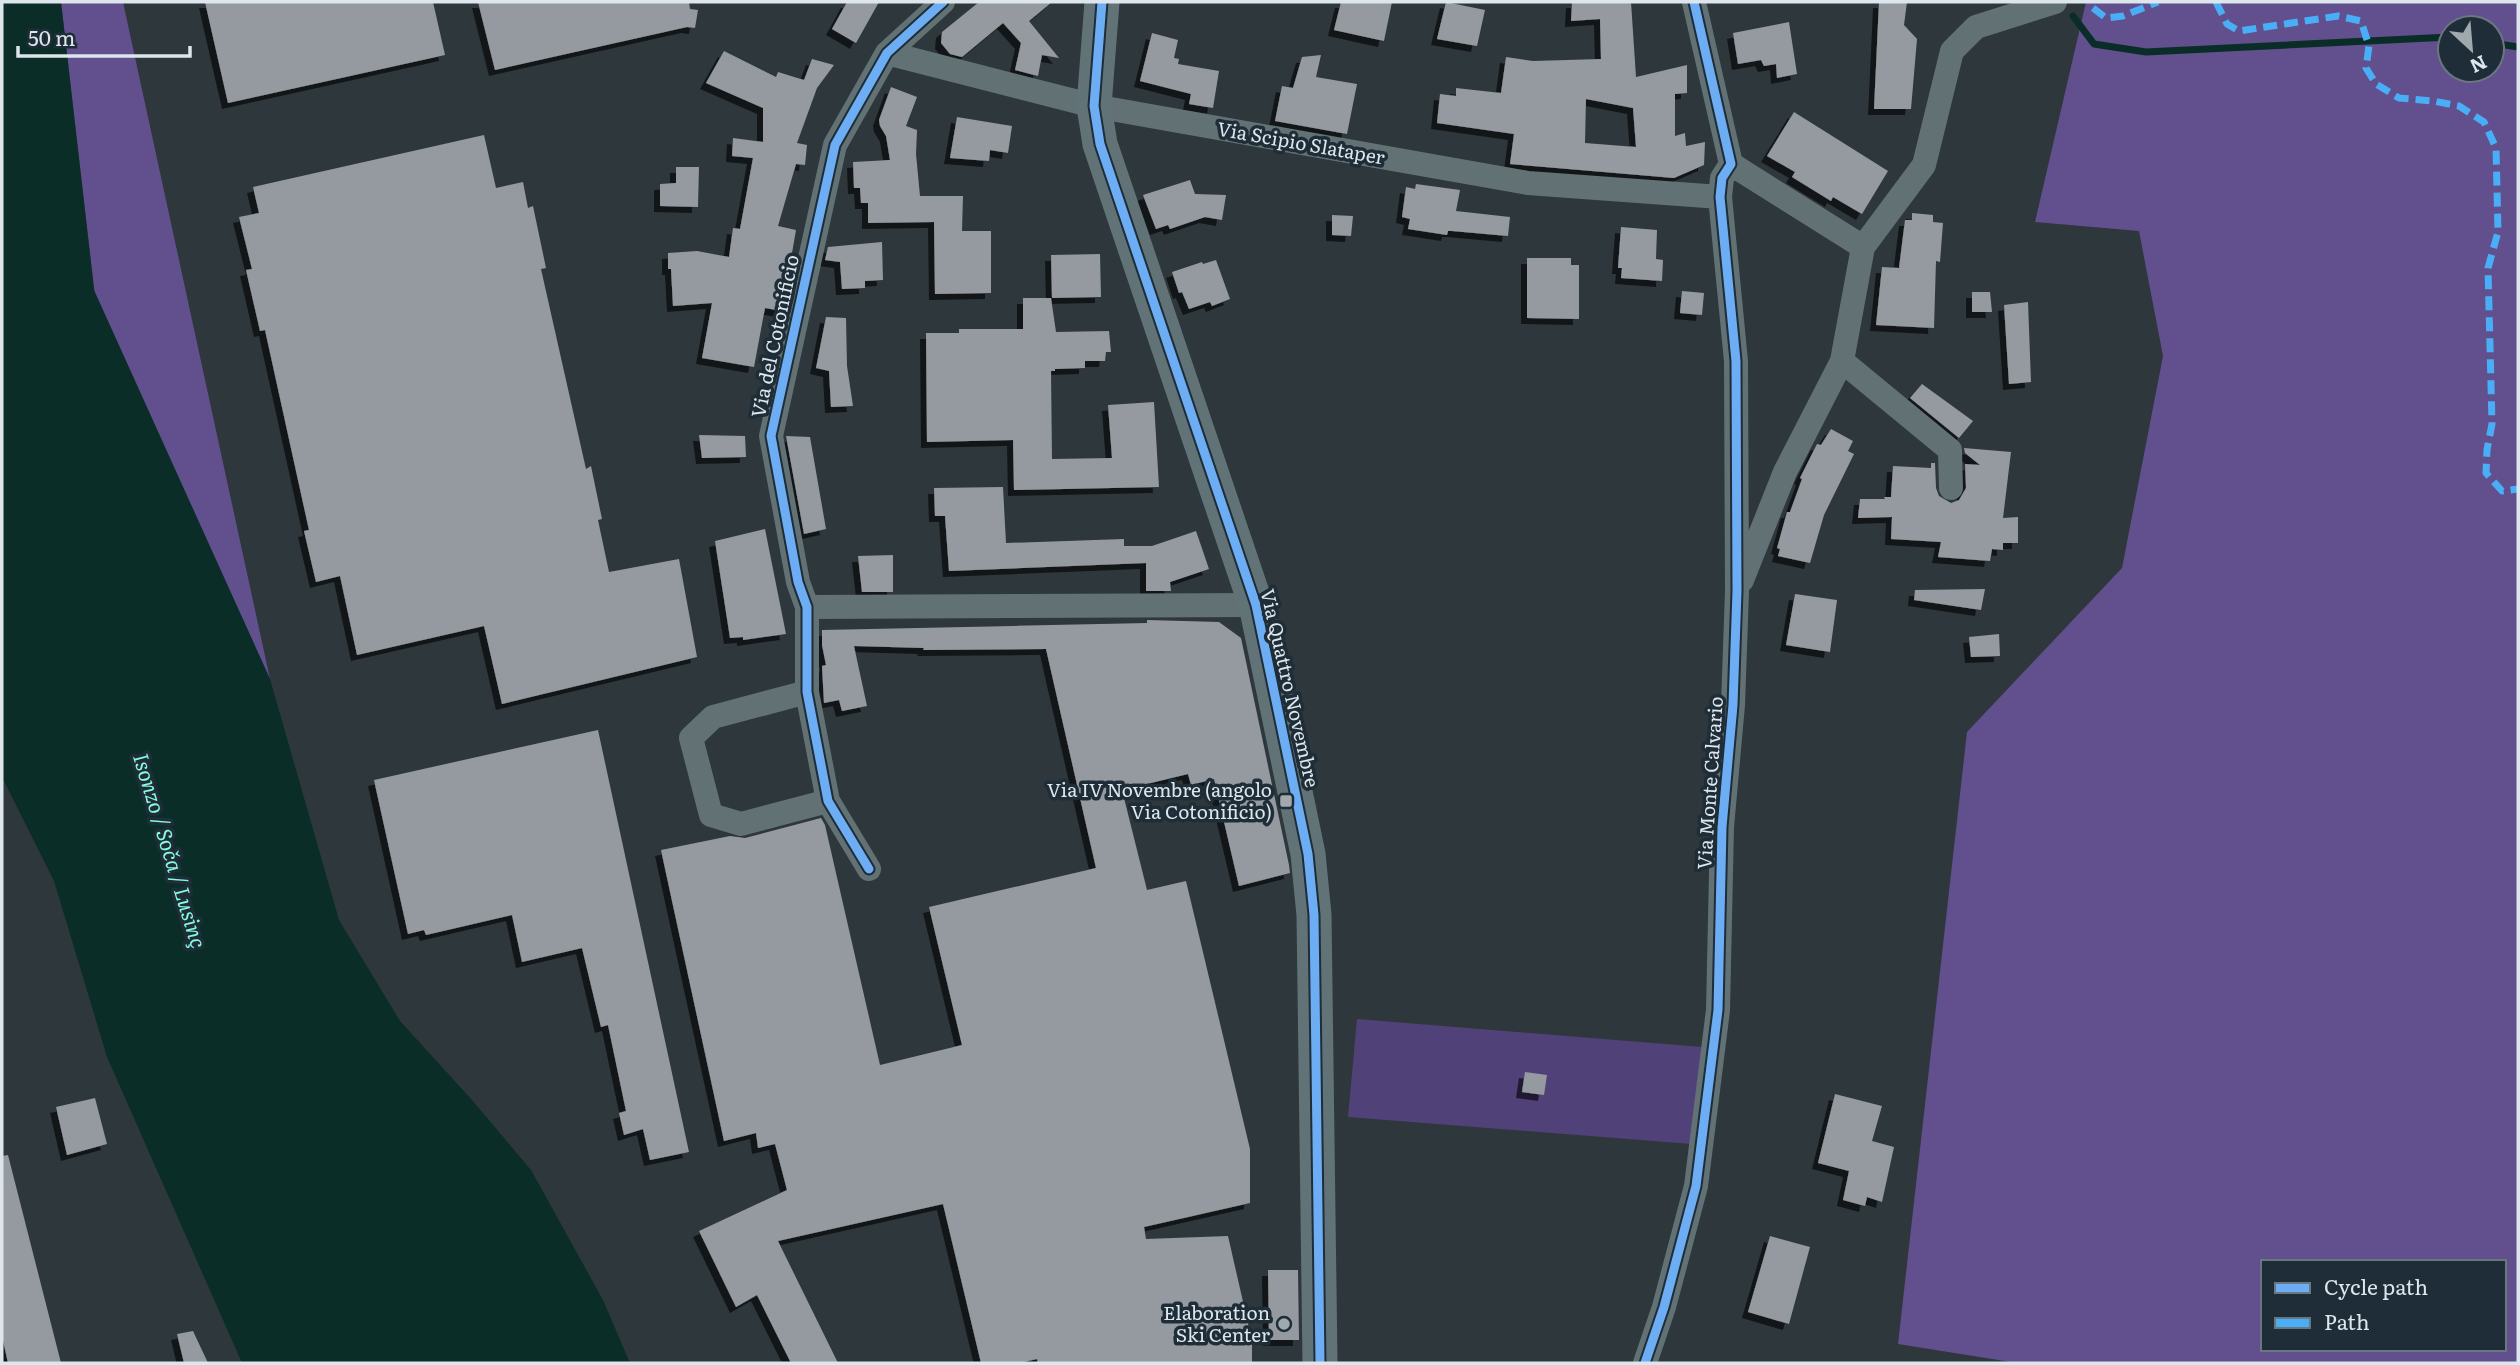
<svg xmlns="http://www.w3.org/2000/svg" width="2520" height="1365" viewBox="0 0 2520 1365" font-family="Literata,serif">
  <defs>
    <filter id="shadow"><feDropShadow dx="-6" dy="6" stdDeviation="0" flood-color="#0009"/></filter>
  </defs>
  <rect width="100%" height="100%" fill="#2e373b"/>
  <path fill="#514179" d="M1357,1019L1702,1047L1691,1144L1348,1117Z"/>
  <path fill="#614f8e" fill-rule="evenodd" d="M61,2H123L270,679L95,296Z
    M2086,2H2518V1363H2017L1898,1344L1967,732L2122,568L2163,356L2139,231L2035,222ZM2450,28H2492V70H2450ZM2263,1262H2504V1349H2263Z"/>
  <path fill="#0a2e27" d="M2,2H61L94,290L270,679L339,920L400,1021L472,1100L531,1170L603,1300L630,1363H242L107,1057L54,881L2,777Z"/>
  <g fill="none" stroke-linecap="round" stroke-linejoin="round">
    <path stroke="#0a2e27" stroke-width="7" d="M2073,16L2094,44L2146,52L2450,37
      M2492,43L2518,47"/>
  </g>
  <path fill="#949a9f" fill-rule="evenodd" filter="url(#shadow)" d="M205,2H433L445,55L228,103Z
    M478,2H689L690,9L698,10L695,28L687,27L495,70Z
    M847,2H879L856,43L832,29Z
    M979,2H1052L1029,21L1059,58L1042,55L1038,76L1015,70L1021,43L1003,23L962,57L950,54L941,43L942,32Z
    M1341,2H1392L1384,41L1334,30Z
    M1446,2L1485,10L1477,46L1437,39Z
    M1572,2H1631L1636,77L1687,65V93L1675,94V136L1685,133L1686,146L1705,142L1704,165L1674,178L1510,164L1514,134L1437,123L1440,94L1456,96V88L1501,93L1506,57L1533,61L1601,59L1600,19L1571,21ZM1586,99L1633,108L1636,147L1585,143Z
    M1879,2H1907L1904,25L1917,39L1911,109H1874Z
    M1789,22L1797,74L1777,78L1776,64L1764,66L1761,60L1738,64L1733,33Z
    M1152,33L1178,40L1174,58L1179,59L1178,64L1219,71L1213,108L1189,104L1191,94L1140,81Z
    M724,51L776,77L778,72L804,80L812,59L834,65L817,88L797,143L807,145L805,165L796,164L778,226L796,230L782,311L765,308L754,367L702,358L712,303L673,306L671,269H668V253L697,251L729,257L733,228L740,229L753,158L732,156L733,138L763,142V108L706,83Z
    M1321,55L1316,77L1357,84L1347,134L1275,121L1282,86L1293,88L1302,57Z
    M891,87L917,97L906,126L917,130L916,154L920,196H963L962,231H991V293L935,294L934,222L868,223V203H861L860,188H854L853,162L890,160L886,136L880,126L879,120Z
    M1794,112L1888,171L1862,214L1833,197L1831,201L1792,177L1795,172L1767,156Z
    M957,117L1012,126L1008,153L990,150L989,161L950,158Z
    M484,135L496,188L523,182L528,208L533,206L546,268L541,269L586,469L591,466L602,519L598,520L609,572L679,559L697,657L502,704L484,626L357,655L340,576L316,582L304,531L309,530L265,330L260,331L246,270L252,269L239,217L259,213L253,187Z
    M676,167H699L698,207L660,206V184L676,183Z
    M1190,180L1195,194L1226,195L1222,220L1205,217L1170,229L1168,225L1156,229L1143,195Z
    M1416,184L1460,190L1456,211L1510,217L1508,236L1452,231H1448L1447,235L1408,229L1410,219L1402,217L1406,187L1415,189Z
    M1912,213L1933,215V222L1943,223L1940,262L1936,261L1934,328L1876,325L1882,267L1899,268L1905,220H1912Z
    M1332,215L1353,216L1351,236L1332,235Z
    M1621,227L1657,230L1656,259L1663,260L1662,281L1621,278L1622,268H1618Z
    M882,242L883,280L865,281V288L842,289L840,262L825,260L828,247Z
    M1100,254L1101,297L1052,298L1051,255Z
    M1527,258H1571V265H1579V319L1527,318Z
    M1216,260L1230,299L1212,306L1210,302L1189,309L1182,292L1179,293L1172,272L1202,262L1203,264Z
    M1682,291L1704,293L1702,315L1680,313Z
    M1972,292H1990L1992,312H1972Z
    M1023,298H1051L1056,332L1109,331L1111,352H1106L1105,361H1085V368L1055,369V371H1051L1052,459L1112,458L1108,405L1154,402L1159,487L1014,490L1013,440L927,442L926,333H959V329H1023Z
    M2028,302L2031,382L2009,384L2004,305Z
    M826,317L846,318L847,366L853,406L831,407L829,371L816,368Z
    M1922,384L1973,421L1959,438L1910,398Z
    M1831,429L1853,441L1848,451L1854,454L1824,515L1810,563L1778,556L1780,549L1777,548L1787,512H1790L1802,479L1800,478L1817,444L1821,445Z
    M699,435L745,436L746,457L702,458Z
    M786,436L810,437L826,529L804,534Z
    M1964,448L2011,452L2003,518L2018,517V543H2003V550L1992,549L1990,561L1938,557L1941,542L1891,539L1892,517L1858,518L1860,499H1885L1884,497H1891L1893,466L1931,468V463H1935L1936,488L1939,496L1951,503L1959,500L1966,488L1965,464L1980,465L1965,453Z
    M1003,487L1006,543L1124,539V546H1152L1196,531L1209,569L1170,582L1171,591H1146V563L949,571L945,516H935L934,488Z
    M765,529L786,634L743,640V637L730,638L715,541Z
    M893,555V592H862L858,556Z
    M1985,589L1981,610L1914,600L1915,590Z
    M1795,594L1837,600L1830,652L1786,645Z
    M1147,620L1219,622L1241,638L1289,865L1290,873L1239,886L1214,779L1191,785L1188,774L1122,790L1147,890L1186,881L1250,1149V1203L1144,1227L1146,1239L1228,1236L1252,1341V1363H1038L1037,1359L1019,1363H981L943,1204L778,1241L838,1363H791L757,1295L736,1307L699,1231L787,1190L775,1144L758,1148L756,1133L724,1141L661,850L730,836L745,838L821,818L825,825L880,1065L962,1045L929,907L1096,868L1046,649L923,650L924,648L854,646L867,706L842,711L839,700L824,703L822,666L826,665L822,645V630L1147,623Z
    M1999,634L2000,656L1971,657L1969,637Z
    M598,730L689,1152L650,1160L643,1129L624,1135L619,1113L626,1111L608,1025L601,1027L582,948L522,962L512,915L426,935L424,930L408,934L374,780Z
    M1525,1072L1547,1075L1544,1095L1522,1092Z
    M1835,1094L1882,1106L1872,1141L1894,1147L1882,1202L1867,1197L1865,1206L1843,1200L1849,1171L1818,1163Z
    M95,1098L107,1144L67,1155L56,1107Z
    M8,1155L61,1363H8L2,1336V1156Z
    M1770,1236L1810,1247L1789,1324L1748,1312Z
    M1268,1270H1298L1299,1340H1269Z
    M193,1331L208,1363H184L177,1334Z"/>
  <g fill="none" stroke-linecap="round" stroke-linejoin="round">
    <path stroke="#627274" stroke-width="24" d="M887,53L1094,106L1528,183L1720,197
      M1731,164L1863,247
      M1842,361L1950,450L1951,488
      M1742,580L1785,472L1842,361L1863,247L1924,165L1952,51L1976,27L2055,2
      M807,607L1256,605
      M807,692L713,717L691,738L711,815L741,824L828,801
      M869,869L828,801L807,692V607L798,582L771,436L835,145L887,53L943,2
      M1645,1363L1664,1307L1696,1186L1718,1010L1722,827L1733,705L1737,591L1736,361L1720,197L1722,178L1731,164L1694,2"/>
    <path stroke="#627377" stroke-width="35" d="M1102,2L1094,106L1100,144L1256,605L1308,854L1314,915L1320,1363"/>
    <path stroke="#49aef6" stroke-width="7" stroke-dasharray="14 7" stroke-linecap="butt" d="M2216,2L2227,24L2239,31L2338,16L2361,21L2369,46L2366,68L2376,84L2399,98L2433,101L2459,106L2484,122L2496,148L2498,232L2488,268L2492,424L2487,450L2486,473L2502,491L2518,489
      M2093,8L2106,18L2123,16L2158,2"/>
    <g stroke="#1e2d37" stroke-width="13">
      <path id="cycleway" d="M1102,2L1094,106L1100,144L1256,605L1308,854L1314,915L1320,1363
        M869,869L828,801L807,692V607L798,582L771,436L835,145L887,53L943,2
        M1645,1363L1664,1307L1696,1186L1718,1010L1722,827L1733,705L1737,591L1736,361L1720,197L1722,178L1731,164L1694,2"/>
    </g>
    <use href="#cycleway" stroke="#6dadf4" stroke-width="9"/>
  </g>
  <g fill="#a0a9ae" stroke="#1e2d37" stroke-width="2.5">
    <rect x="1279" y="794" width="14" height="14" rx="3.5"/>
    <circle cx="1284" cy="1324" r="7"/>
  </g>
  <g text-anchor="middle" stroke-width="7" stroke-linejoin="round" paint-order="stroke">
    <g font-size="19" fill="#dde6ec" stroke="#1e2d37">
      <text transform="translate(1301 143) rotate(10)" y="7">Via Scipio Slataper</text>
      <text transform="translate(775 336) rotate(-78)" y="7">Via del Cotonificio</text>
      <text transform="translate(1290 688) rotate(77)" y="7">Via Quattro Novembre</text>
      <text transform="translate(1710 783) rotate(-86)" y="7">Via Monte Calvario</text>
    </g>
    <g font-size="19" fill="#dde6ec" stroke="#1e2d37" text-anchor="end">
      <text x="1272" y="797">Via IV Novembre (angolo<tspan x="1272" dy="22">Via Cotonificio)</tspan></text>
      <text x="1270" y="1320">Elaboration<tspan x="1270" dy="22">Ski Center</tspan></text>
    </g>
    <g font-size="21" font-style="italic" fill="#86fbdd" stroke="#1e2d37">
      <text transform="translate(169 851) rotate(73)" y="7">Isonzo / Soča / Lusinç</text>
    </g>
  </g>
  <rect width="2520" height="1365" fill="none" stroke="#dde6ec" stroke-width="7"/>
  <rect x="2261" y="1260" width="245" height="91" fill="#1e2d37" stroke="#6a777f" stroke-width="2"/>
  <rect x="2275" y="1283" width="35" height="10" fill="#6dadf4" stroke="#6a777f" stroke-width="2"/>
  <text x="2324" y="1295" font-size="21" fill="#dde6ec">Cycle path</text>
  <rect x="2275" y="1318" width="35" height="10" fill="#49aef6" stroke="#6a777f" stroke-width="2"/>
  <text x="2324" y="1330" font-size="21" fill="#dde6ec">Path</text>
  <g transform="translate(2471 49) rotate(154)"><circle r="33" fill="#1e2d37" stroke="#6a777f" stroke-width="2"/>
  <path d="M0-5L12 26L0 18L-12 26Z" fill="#a0a9ae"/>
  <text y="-10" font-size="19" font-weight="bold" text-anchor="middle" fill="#dde6ec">N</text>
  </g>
  <path d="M18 46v10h172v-10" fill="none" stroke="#dde6ec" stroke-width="3.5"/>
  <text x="28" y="46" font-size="21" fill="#dde6ec" stroke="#1e2d37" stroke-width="5" paint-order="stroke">50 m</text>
</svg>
